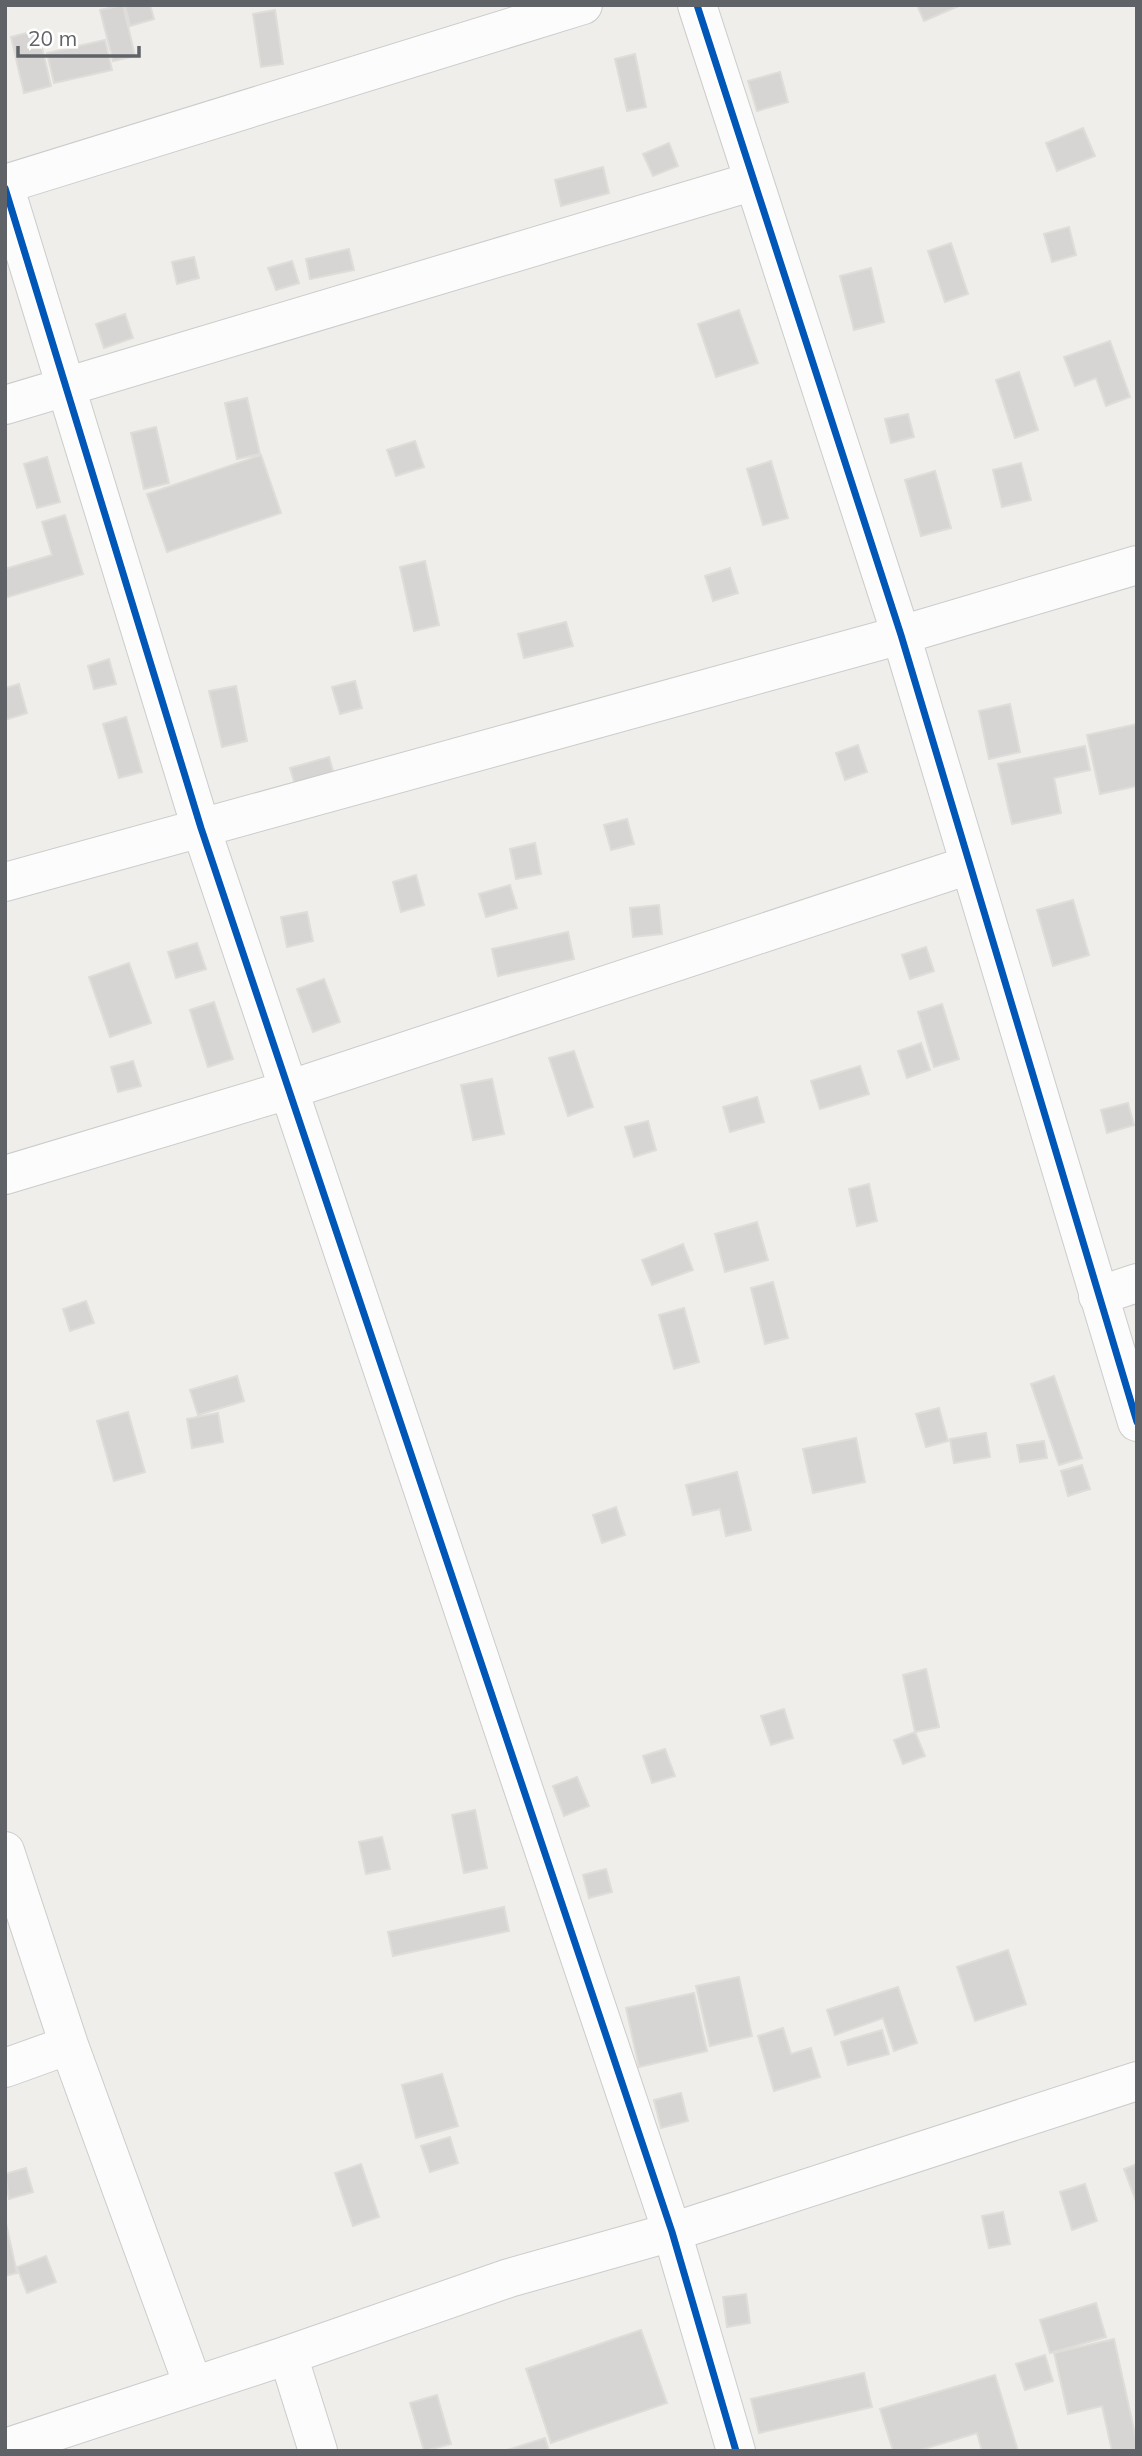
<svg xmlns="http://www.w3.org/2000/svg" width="1142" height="2456" viewBox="0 0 1142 2456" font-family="Mulish,sans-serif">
  <rect width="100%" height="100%" fill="#efeeea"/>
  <path fill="#d6d5d3" stroke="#deddd9" stroke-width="2" d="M123,5L135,56L113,61L100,10Z
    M125,5H150L154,19L130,26Z
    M917,5H961L924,21Z
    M275,10L283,64L261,67L253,14Z
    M38,30L51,86L24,93L11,37Z
    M105,40L112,70L54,83L47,53Z
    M635,54L646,107L627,111L615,59Z
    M780,72L788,102L757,111L748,81Z
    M1083,128L1095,156L1057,171L1046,143Z
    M669,143L678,166L653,176L643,154Z
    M603,167L609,193L561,206L555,180Z
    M1069,227L1076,255L1052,262L1044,234Z
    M951,243L968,294L945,302L928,251Z
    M349,249L354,270L310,279L306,259Z
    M194,257L199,278L177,284L172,262Z
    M292,261L299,283L276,290L268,268Z
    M871,268L884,322L854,330L840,276Z
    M739,310L758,363L716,377L698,324Z
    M125,314L133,338L104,348L96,324Z
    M1110,341L1130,397L1106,406L1096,378L1075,386L1064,357Z
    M1019,372L1038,430L1015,438L996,380Z
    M247,398L260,454L237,459L225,403Z
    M908,414L914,437L891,443L885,419Z
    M156,427L169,483L144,489L131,433Z
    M415,441L424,467L396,476L387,450Z
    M261,455L281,513L167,552L147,494Z
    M47,457L60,502L37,508L24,464Z
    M771,461L788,518L763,525L747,469Z
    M1021,463L1031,500L1002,507L993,470Z
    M935,471L951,528L921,536L905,480Z
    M65,515L83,574L5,598V569L52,555L42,522Z
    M425,561L439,625L414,631L400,567Z
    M730,568L738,593L713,601L705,576Z
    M566,622L573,646L524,658L518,634Z
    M109,659L116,684L94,689L88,666Z
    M355,681L362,708L340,714L332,687Z
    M19,684L27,713L5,720V688Z
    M236,686L247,741L222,747L209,691Z
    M1010,704L1020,752L989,759L979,711Z
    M126,717L142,772L119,778L103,724Z
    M1137,724V786L1100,794L1087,735Z
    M858,745L867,772L845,780L836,753Z
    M1085,746L1090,770L1054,778L1061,813L1012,824L998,764Z
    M329,757L334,774L295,785L290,768Z
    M627,819L634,844L611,850L604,825Z
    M535,843L541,874L516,879L510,849Z
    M416,875L424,905L401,912L393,882Z
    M510,885L517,908L486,917L479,894Z
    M1073,900L1089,955L1053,966L1037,910Z
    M659,905L662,934L633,937L630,908Z
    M307,912L313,941L287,947L281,917Z
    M568,932L574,959L498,976L492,949Z
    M197,943L206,969L176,978L168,952Z
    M926,947L934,971L910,979L902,955Z
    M129,963L151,1023L110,1037L89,977Z
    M324,979L340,1022L313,1032L297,989Z
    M214,1002L233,1059L208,1067L190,1010Z
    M942,1004L959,1059L934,1067L918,1012Z
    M921,1043L930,1070L907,1078L898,1051Z
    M574,1051L593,1107L568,1116L549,1058Z
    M133,1061L141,1086L118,1092L111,1067Z
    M860,1066L869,1094L820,1109L811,1081Z
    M492,1079L504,1134L473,1140L461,1085Z
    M757,1097L764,1122L730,1132L723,1107Z
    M1128,1103L1134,1125L1107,1133L1101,1110Z
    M648,1121L656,1150L634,1157L625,1127Z
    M869,1184L877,1221L857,1226L849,1189Z
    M757,1222L768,1260L725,1272L715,1234Z
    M683,1244L693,1270L652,1285L642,1260Z
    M773,1282L788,1338L765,1344L751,1288Z
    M86,1301L94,1323L70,1331L63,1309Z
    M684,1308L699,1362L674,1369L659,1315Z
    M237,1376L244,1401L198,1415L190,1390Z
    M1054,1376L1082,1458L1059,1465L1031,1384Z
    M939,1408L948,1441L926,1447L916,1414Z
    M128,1412L145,1472L114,1481L97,1421Z
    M218,1413L223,1442L192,1448L187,1419Z
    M986,1433L990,1457L954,1463L950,1439Z
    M856,1438L865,1482L813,1493L803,1449Z
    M1044,1441L1047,1458L1020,1462L1017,1445Z
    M1082,1465L1090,1489L1068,1496L1061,1471Z
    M737,1472L751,1530L726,1536L720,1509L693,1515L686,1485Z
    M616,1507L625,1535L602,1543L593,1515Z
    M926,1669L939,1727L915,1732L903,1675Z
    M784,1709L793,1738L771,1745L761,1716Z
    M915,1732L925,1756L903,1764L894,1740Z
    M665,1749L675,1776L652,1783L643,1756Z
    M577,1777L589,1806L564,1816L553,1786Z
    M475,1810L487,1868L464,1873L452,1815Z
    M382,1837L390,1869L366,1874L359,1842Z
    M606,1869L612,1892L589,1898L583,1875Z
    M504,1907L509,1931L393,1956L388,1932Z
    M1008,1950L1026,2004L975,2021L957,1967Z
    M739,1977L752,2036L710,2046L696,1986Z
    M898,1987L917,2043L894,2051L883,2018L835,2035L827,2010Z
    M694,1993L707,2051L639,2067L626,2008Z
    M783,2028L791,2054L811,2048L820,2077L774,2091L758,2036Z
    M882,2030L889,2054L848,2065L841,2042Z
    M442,2074L458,2126L416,2138L402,2085Z
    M681,2093L688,2121L661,2128L654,2100Z
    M450,2137L458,2163L430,2172L421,2146Z
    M361,2164L379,2217L353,2226L335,2173Z
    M1137,2164V2204L1124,2169Z
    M26,2168L33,2192L9,2199L5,2174Z
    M1085,2184L1097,2221L1072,2230L1060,2192Z
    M1003,2212L1010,2244L989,2248L982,2216Z
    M5,2219L17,2273L5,2276Z
    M46,2256L56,2282L27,2293L17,2267Z
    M746,2294L750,2323L727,2327L723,2297Z
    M1096,2303L1106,2337L1050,2353L1040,2320Z
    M641,2330L667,2403L551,2443L526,2369Z
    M1114,2339L1137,2443V2451H1112L1102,2406L1068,2414L1054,2353Z
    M1045,2355L1053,2381L1025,2390L1016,2364Z
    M864,2373L872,2407L759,2433L751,2399Z
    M995,2375L1018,2451H982L977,2433L917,2451H893L880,2409Z
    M437,2395L451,2444L424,2451L410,2403Z
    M545,2438L549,2451H504Z"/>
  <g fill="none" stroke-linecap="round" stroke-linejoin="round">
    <g stroke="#cbcccc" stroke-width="40">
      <path id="minor" d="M697,5L901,635L1137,1422
        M5,184L583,5
        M5,188L201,828L672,2232L736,2451
        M5,405L754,181
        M5,882L901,635L1137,565
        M5,1175L288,1090L969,865
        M1098,1296L1137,1283
        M5,1851L69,2045L193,2385
        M5,2068L69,2045
        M5,2448L288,2355"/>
    </g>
    <g stroke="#cbcccc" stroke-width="40">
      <path id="tertiary" d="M318,2451L288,2355L509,2278L672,2232L1137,2081"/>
    </g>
    <use href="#minor" stroke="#fdfcfc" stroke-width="38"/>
    <use href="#tertiary" stroke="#fdfcfc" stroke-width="38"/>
    <g stroke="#fff" stroke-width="11">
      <path id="cycleway" d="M697,5L901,635L1137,1422
        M5,188L201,828L672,2232L736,2451"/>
    </g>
    <use href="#cycleway" stroke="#0057b8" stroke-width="7"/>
  </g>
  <rect width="1142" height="2456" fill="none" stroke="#5f6368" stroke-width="14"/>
  <path d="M18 46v10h121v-10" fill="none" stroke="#5f6368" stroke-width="3.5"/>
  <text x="28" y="46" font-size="21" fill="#5f6368" stroke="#ffffff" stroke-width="5" paint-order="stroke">20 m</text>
</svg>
